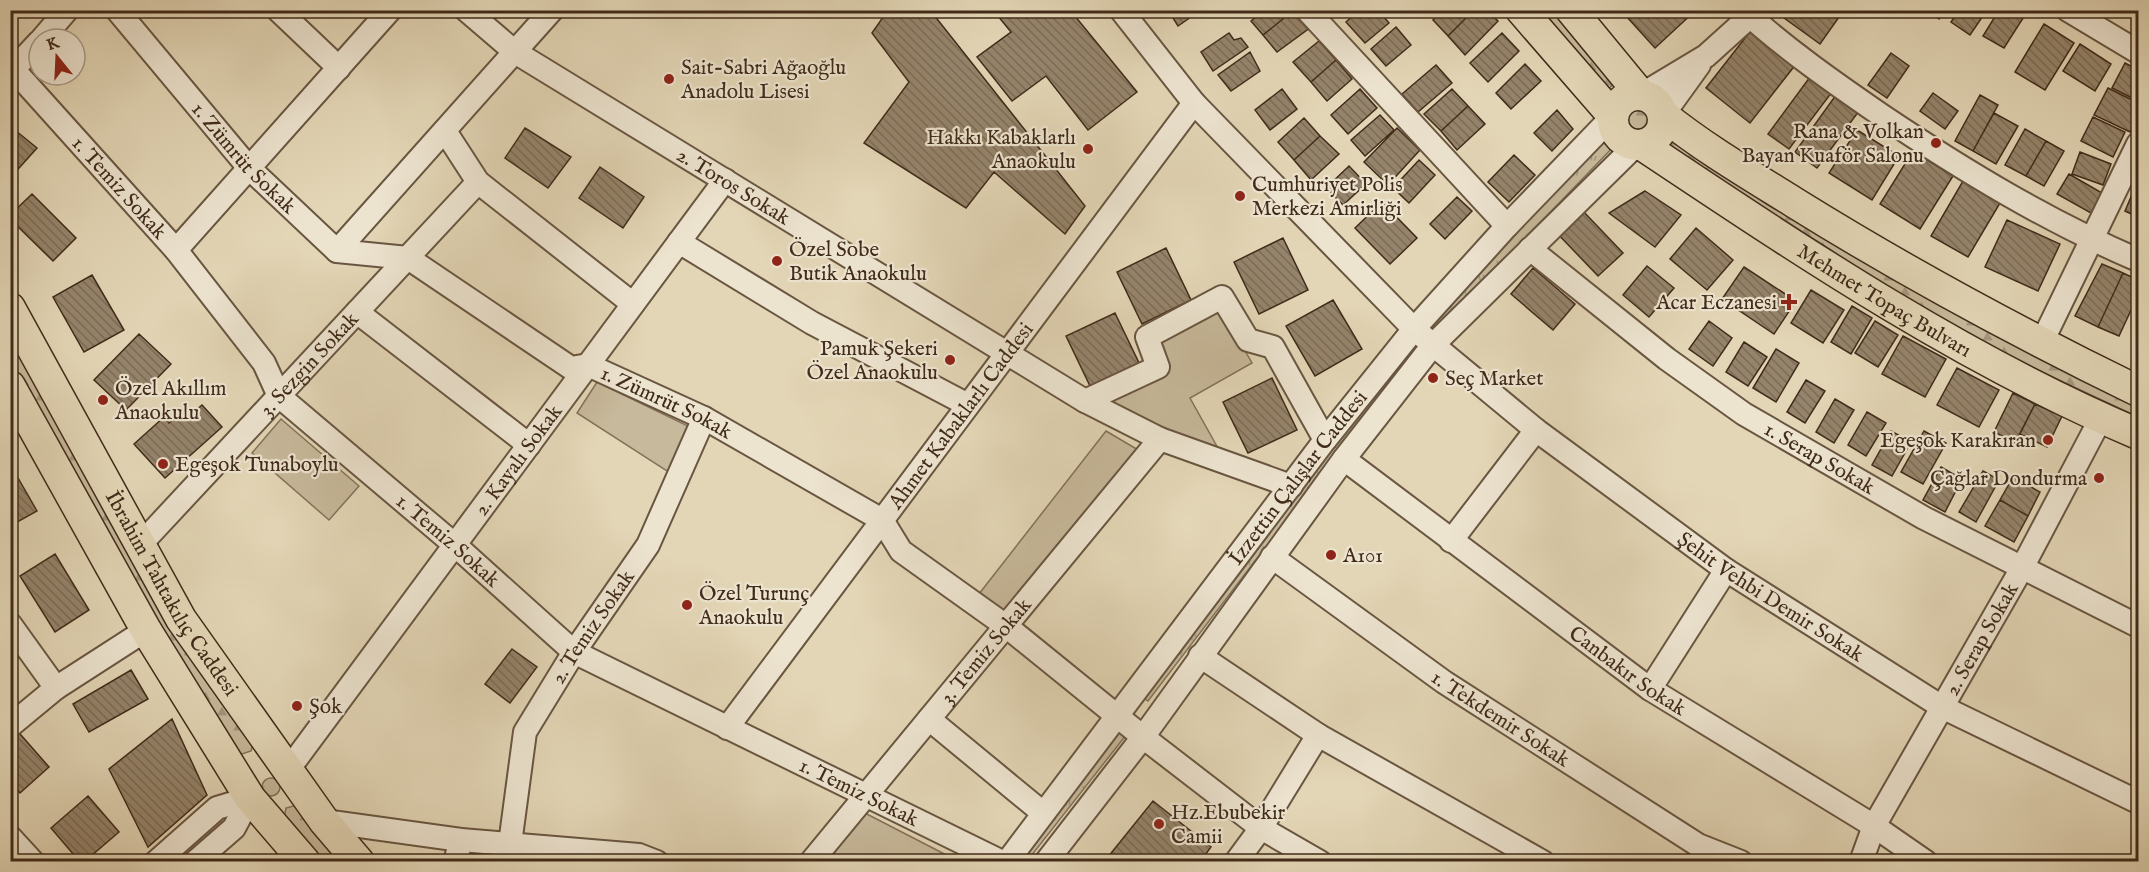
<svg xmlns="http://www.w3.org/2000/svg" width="2149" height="872" viewBox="0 0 2149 872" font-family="'IM FELL English',serif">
  <defs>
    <pattern id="grass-tufts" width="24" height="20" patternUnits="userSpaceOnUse" patternTransform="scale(1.5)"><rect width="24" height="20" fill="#c7b99b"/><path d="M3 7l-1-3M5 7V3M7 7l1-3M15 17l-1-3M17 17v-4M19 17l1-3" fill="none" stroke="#a3977e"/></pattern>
    <pattern id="forest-firs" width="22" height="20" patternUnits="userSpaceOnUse" patternTransform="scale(1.5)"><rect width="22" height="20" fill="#c7b99b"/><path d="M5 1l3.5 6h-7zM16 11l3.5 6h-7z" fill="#a3977e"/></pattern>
    <pattern id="building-back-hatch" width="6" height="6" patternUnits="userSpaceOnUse" patternTransform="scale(1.5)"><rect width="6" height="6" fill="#95846b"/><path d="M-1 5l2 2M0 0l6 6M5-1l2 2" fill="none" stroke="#7b6c57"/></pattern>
  </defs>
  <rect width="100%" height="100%" fill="#e3d6b6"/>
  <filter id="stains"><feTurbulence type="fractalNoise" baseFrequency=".00333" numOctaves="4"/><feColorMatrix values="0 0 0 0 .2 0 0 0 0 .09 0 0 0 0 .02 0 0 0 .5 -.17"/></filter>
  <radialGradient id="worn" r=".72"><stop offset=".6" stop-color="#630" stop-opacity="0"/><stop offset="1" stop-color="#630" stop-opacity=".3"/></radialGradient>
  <path fill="url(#grass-tufts)" stroke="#84725a" stroke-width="1.5" d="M1607,134L1617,143L1434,333L1426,326Z
    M1405,350L1413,354L1148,701L1142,697Z
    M1123,727L1130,730L1031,856L1024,852Z
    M262 787a9 9 0 1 1 18 0a9 9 0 1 1-18 0Z
    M220,820L224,823L180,861L173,862Z"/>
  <path fill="url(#forest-firs)" stroke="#84725a" stroke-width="1.5" d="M1533,11H1555L1617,81L1604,93Z
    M1628 119a10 10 0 1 1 20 0a10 10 0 1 1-20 0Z
    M1667,131L2138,400V417L2012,358L1838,259L1659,144Z
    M10,332L253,745L251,751L242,754L238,751L117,560L11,368Z
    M297,805L340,861H320L284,818L286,808Z"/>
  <path fill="#c7b99b" stroke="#84725a" stroke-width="1.5" d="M1221,309L1252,363L1190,398L1219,450L1118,410L1111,395L1168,369L1156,343Z
    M597,382L690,427L670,473L577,413Z
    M281,419L359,486L329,520L252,453Z
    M1106,431L1140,451L1009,619L979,594Z
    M861,811L958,861L823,862Z"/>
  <path fill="url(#building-back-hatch)" stroke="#402b1a" stroke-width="1.5" d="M888,10H930L1085,206L1065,234L994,172L966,208L864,143L909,82L872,33Z
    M993,10H1070L1137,92L1088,130L1046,76L1012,101L977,57L1011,32Z
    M1168,10H1201L1178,26Z
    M1264,10H1294L1263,35L1251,21Z
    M1294,10H1297L1311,27L1277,52L1263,35Z
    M1359,10H1378L1389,23L1365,43L1346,22Z
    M1442,10H1474L1448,36L1433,20Z
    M1474,10H1487L1498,21L1465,55L1448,36Z
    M1632,10H1696L1655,48L1626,16Z
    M1783,10H1844L1820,44L1780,15Z
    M1927,10H1946L1939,19Z
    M1959,10H1987L1970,35L1951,22Z
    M1999,10H2017L2025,15L2004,48L1983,36Z
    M2044,24L2074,43L2045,90L2015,72Z
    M1396,27L1411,45L1386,66L1371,49Z
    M1752,29L1796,64L1750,123L1706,88Z
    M1229,33L1234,40L1241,38L1248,47L1213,71L1201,52Z
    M1502,33L1519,51L1488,82L1470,63Z
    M1319,41L1336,60L1311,82L1293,62Z
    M2080,44L2111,64L2095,91L2063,71Z
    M1250,52L1260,71L1231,91L1218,75Z
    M1891,53L1909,66L1887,98L1868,85Z
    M1336,60L1352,79L1327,101L1311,82Z
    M2125,63L2138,70V101L2112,88Z
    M1525,64L1541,81L1511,109L1496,93Z
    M1436,65L1452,83L1418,112L1402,94Z
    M1810,77L1832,92L1789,149L1768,134Z
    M2108,88L2138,103V116L2130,132L2094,115Z
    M1282,89L1297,109L1270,130L1255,110Z
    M1360,89L1377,108L1348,134L1331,115Z
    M1452,89L1468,106L1441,131L1424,114Z
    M1933,93L1958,111L1945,129L1920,111Z
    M1836,95L1859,111L1817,168L1795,152Z
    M1980,95L1998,105L1973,151L1955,141Z
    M1468,106L1485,124L1457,150L1441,131Z
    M1557,110L1573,129L1552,151L1534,133Z
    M1994,113L2018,126L1996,164L1973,151Z
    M1380,115L1394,130L1365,156L1351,140Z
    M2093,117L2125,132L2113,157L2081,141Z
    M1304,118L1320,136L1294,160L1278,142Z
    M10,126L37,148L10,178Z
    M525,128L571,157L548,188L505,158Z
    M1397,128L1420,150L1388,185L1364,162Z
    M2025,129L2046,141L2026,176L2005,165Z
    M1857,130L1899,156L1872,200L1829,173Z
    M1320,136L1339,154L1311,180L1294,160Z
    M2046,141L2064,151L2044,186L2026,176Z
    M1913,151L1953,176L1920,229L1880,204Z
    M2080,152L2111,164L2103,185L2072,174Z
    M1514,155L1535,175L1509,202L1488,182Z
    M1419,160L1435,175L1409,203L1393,188Z
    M1349,166L1366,184L1343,205L1326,188Z
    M600,167L644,197L623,228L579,198Z
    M2069,174L2102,193L2091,213L2057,194Z
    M2138,180V217L2125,211Z
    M1963,181L2000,203L1968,257L1931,236Z
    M1645,191L1681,215L1655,247L1609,213Z
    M32,194L76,238L53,261L10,219V215Z
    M1457,197L1472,211L1445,239L1430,224Z
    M1382,202L1417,238L1390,264L1355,228Z
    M1580,208L1623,253L1598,276L1555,231Z
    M2007,220L2060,244L2038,291L1985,267Z
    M1696,228L1733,260L1707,290L1670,259Z
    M1283,238L1308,290L1259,314L1234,262Z
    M1166,248L1191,300L1142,324L1117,272Z
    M2102,264L2123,273L2098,327L2075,316Z
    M1647,266L1674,288L1649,317L1623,295Z
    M1744,267L1796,301L1774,334L1722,299Z
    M1533,268L1575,304L1553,330L1511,294Z
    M2123,273L2138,280V295L2119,336L2098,327Z
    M92,275L124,330L84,352L53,297Z
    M1811,290L1844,310L1823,343L1791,323Z
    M1333,300L1362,349L1315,376L1286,326Z
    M1852,306L1872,318L1851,354L1831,342Z
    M1115,313L1140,365L1091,388L1066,336Z
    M1709,321L1732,338L1713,366L1689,349Z
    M1875,321L1898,335L1878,367L1855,353Z
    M139,334L171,364L126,410L94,380Z
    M1903,336L1946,359L1925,397L1882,374Z
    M1744,342L1767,357L1748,386L1726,372Z
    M1776,349L1799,363L1776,402L1753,388Z
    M1957,368L1999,390L1979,427L1937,405Z
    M1272,378L1297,430L1248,453L1223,402Z
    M1806,380L1825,391L1805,423L1787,412Z
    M2013,393L2035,404L2015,443L1994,432Z
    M1835,399L1854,410L1834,443L1816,432Z
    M2035,404L2062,416L2047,447L2020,434Z
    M202,405L222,427L165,478L134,444L164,417L169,423L184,410L189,416Z
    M1867,412L1886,423L1866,456L1848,445Z
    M1891,431L1911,442L1892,476L1872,465Z
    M1924,431L1946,443L1923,484L1901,472Z
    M10,464L37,511L10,526Z
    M1941,467L1962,479L1945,512L1923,500Z
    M1983,471L1999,480L1976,522L1959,512Z
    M2013,477L2040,492L2028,516L2000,500Z
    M2000,500L2028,516L2014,542L1985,526Z
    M55,554L89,610L55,632L20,576Z
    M512,649L537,667L510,703L485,684Z
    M131,670L148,699L89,732L73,704Z
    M172,719L207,795L148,847L109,769Z
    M14,727L49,767L20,793L10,781V729Z
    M88,796L119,832L84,862H80L51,828Z
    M1153,801L1211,847L1200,862H1114L1108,857Z"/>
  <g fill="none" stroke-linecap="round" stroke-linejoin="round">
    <g stroke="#695641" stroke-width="26">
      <g id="minor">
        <path id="s1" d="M117,10L249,168L337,251L408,258L571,368L588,365L704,418L882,520L901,551L1006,626L1143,737L1261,828L1320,862"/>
        <path d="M278,10L339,68"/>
        <path id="s2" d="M466,10L515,52L1085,401L1160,439L1291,486"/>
        <path id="s3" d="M1121,10L1194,103L1414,329L1536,430L1726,570L1942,707L2138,802"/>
        <path d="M1307,10L1507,226"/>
        <path d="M1743,10C1786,49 1833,82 1881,115C1963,170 2047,221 2138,260"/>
        <path d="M2068,10L2138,52"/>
        <path d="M42,39L67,10"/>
        <path id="s4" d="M14,70L176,250L264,363L279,396L455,545L574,652L1002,862"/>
        <path d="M10,73L39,42"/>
        <path d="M1641,95L1706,56L1757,10"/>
        <path d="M1663,115L1699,65"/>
        <path d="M445,131L478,182L633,304"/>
        <path d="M679,242L812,323L968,405"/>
        <path id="s5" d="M1530,249L1667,359L1744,414L1924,518L2138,626"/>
        <path d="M176,250L390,10"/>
        <path d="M337,251L552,10"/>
        <path d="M357,312L529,445"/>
        <path d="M2041,344L2138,144"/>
        <path d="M1085,401L1158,367L1147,337L1222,297L1248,340L1273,347L1325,440"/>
        <path id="s6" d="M1344,459L1650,689L1874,826L1926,862"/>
        <path d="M1451,541L1536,430"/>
        <path id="s7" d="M139,546L478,182"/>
        <path id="s8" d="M1272,557L1444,682L1698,845L1741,862"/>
        <path d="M10,624L56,688"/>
        <path d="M1200,656L1318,735L1543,862"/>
        <path d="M1650,689L1726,570"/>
        <path d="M929,719L1043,813"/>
        <path d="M10,726L56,688L146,630"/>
        <path id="s9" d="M727,728L1194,103"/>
        <path id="s10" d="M288,770L725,180"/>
        <path d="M324,821L461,840L639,855L657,862"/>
        <path d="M10,837L33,862"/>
        <path id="s11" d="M510,844L525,732L574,652L648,545L704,418"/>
        <path d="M156,862L217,808L250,798"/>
        <path d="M195,862L234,828L250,798"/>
        <path d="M455,862L461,840"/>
        <path id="s12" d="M811,862L1160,439"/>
        <path id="s13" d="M1007,862L1325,440L1414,329L1507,226L1613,116"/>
        <path d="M1046,862L1143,737L1344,459L1433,345L1636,145"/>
        <path d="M1236,862L1261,828L1318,735"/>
        <path id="s14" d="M1861,862L1874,826L2022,568L2101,418"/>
      </g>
    </g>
    <g stroke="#402b1a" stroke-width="33">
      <g id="major">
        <path d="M1521,10L1613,116"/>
        <path d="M1571,10L1641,95"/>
        <circle cx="1638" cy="120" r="25"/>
        <path d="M1663,115C1704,148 1750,175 1795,203C1906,272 2021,334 2138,391"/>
        <path id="s15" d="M1642,145C1801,251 1961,359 2138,434"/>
        <path id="s16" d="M10,308L181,619L324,821L359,862"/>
        <path d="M10,386L146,630L250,798L305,862"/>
      </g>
    </g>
    <use href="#minor" stroke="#ede4d0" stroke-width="22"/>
    <use href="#major" stroke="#e3d6b6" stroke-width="30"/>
  </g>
  <g fill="#8f2418" stroke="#ede4d0" stroke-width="2">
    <circle cx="669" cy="79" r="6"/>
    <circle cx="1936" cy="143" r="6"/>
    <circle cx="1088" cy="149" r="6"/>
    <circle cx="1240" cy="196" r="6"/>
    <circle cx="777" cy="261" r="6"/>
    <path d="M1786 293h6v6h6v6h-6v6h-6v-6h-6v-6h6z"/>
    <circle cx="950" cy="360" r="6"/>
    <circle cx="1433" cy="378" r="6"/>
    <circle cx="103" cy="400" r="6"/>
    <circle cx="2048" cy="440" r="6"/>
    <circle cx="163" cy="464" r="6"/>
    <circle cx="2099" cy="478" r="6"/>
    <circle cx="1331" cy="555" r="6"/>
    <circle cx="687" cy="605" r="6"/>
    <circle cx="297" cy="706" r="6"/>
    <circle cx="1159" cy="824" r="6"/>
  </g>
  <g text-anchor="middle" stroke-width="4.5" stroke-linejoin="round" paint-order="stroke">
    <g font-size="21" fill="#402b1a" stroke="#ede4d0" text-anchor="start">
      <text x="681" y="74">Sait-Sabri Ağaoğlu<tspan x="681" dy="24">Anadolu Lisesi</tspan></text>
      <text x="1924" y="138" text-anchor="end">Rana &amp; Volkan<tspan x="1924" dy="24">Bayan Kuaför Salonu</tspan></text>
      <text x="1076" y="144" text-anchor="end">Hakkı Kabaklarlı<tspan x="1076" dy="24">Anaokulu</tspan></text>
      <text x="1252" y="191">Cumhuriyet Polis<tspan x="1252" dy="24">Merkezi Amirliği</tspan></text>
      <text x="789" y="256">Özel Sobe<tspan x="789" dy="24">Butik Anaokulu</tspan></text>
      <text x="1777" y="309" text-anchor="end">Acar Eczanesi</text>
      <text x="938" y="355" text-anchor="end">Pamuk Şekeri<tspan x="938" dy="24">Özel Anaokulu</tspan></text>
      <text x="1445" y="385">Seç Market</text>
      <text x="115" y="395">Özel Akıllım<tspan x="115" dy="24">Anaokulu</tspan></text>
      <text x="2036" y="447" text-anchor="end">Egeşok Karakıran</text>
      <text x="175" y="471">Egeşok Tunaboylu</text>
      <text x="2087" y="485" text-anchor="end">Çağlar Dondurma</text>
      <text x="1343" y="562">A101</text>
      <text x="699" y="600">Özel Turunç<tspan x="699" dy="24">Anaokulu</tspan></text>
      <text x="309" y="713">Şok</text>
      <text x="1171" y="819">Hz.Ebubekir<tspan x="1171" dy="24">Camii</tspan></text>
    </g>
    <g font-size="21" fill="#402b1a" stroke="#ede4d0">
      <text dy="7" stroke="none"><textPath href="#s1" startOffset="195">1. Zümrüt Sokak</textPath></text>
      <text dy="7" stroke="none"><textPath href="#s2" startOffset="321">2. Toros Sokak</textPath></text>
      <text dy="7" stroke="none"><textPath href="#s4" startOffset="158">1. Temiz Sokak</textPath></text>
      <text dy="7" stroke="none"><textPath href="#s15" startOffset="288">Mehmet Topaç Bulvarı</textPath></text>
      <text dy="7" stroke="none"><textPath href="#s7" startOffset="249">3. Sezgin Sokak</textPath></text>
      <text dy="7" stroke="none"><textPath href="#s1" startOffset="699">1. Zümrüt Sokak</textPath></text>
      <text dy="7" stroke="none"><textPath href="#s9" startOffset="390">Ahmet Kabaklarlı Caddesi</textPath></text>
      <text dy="7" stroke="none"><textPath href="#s5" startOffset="358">1. Serap Sokak</textPath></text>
      <text dy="7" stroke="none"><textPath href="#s10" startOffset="386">2. Kayalı Sokak</textPath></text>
      <text dy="7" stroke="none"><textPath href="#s13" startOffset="482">İzzettin Çalışlar Caddesi</textPath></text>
      <text dy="7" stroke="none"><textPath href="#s4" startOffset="644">1. Temiz Sokak</textPath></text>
      <text dy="7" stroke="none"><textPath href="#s16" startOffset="328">İbrahim Tahtakılıç Caddesi</textPath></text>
      <text dy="7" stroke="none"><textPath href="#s3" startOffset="880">Şehit Vehbi Demir Sokak</textPath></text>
      <text dy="7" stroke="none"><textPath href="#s11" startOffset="238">2. Temiz Sokak</textPath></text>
      <text dy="7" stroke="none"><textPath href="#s14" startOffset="254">2. Serap Sokak</textPath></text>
      <text dy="7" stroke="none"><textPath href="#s12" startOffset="274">3. Temiz Sokak</textPath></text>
      <text dy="7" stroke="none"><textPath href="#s6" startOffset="354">Canbakır Sokak</textPath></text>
      <text dy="7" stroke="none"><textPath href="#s8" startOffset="280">1. Tekdemir Sokak</textPath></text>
      <text dy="7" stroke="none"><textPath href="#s4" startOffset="1130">1. Temiz Sokak</textPath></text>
    </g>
  </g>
  <rect width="2149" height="872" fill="none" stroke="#e3d6b6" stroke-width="36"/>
  <rect x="12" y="12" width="2125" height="848" fill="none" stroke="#402b1a" stroke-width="3"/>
  <rect x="18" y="18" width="2113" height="836" fill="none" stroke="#402b1a" stroke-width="1.5"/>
  <g transform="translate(57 57) rotate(342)"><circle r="28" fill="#ede4d0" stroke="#a89a87" stroke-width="1.5"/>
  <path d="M0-4.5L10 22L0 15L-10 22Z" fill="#8f2418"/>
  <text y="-9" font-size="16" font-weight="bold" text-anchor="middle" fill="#402b1a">K</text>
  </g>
  <rect width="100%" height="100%" filter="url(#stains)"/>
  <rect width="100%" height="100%" fill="url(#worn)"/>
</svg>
